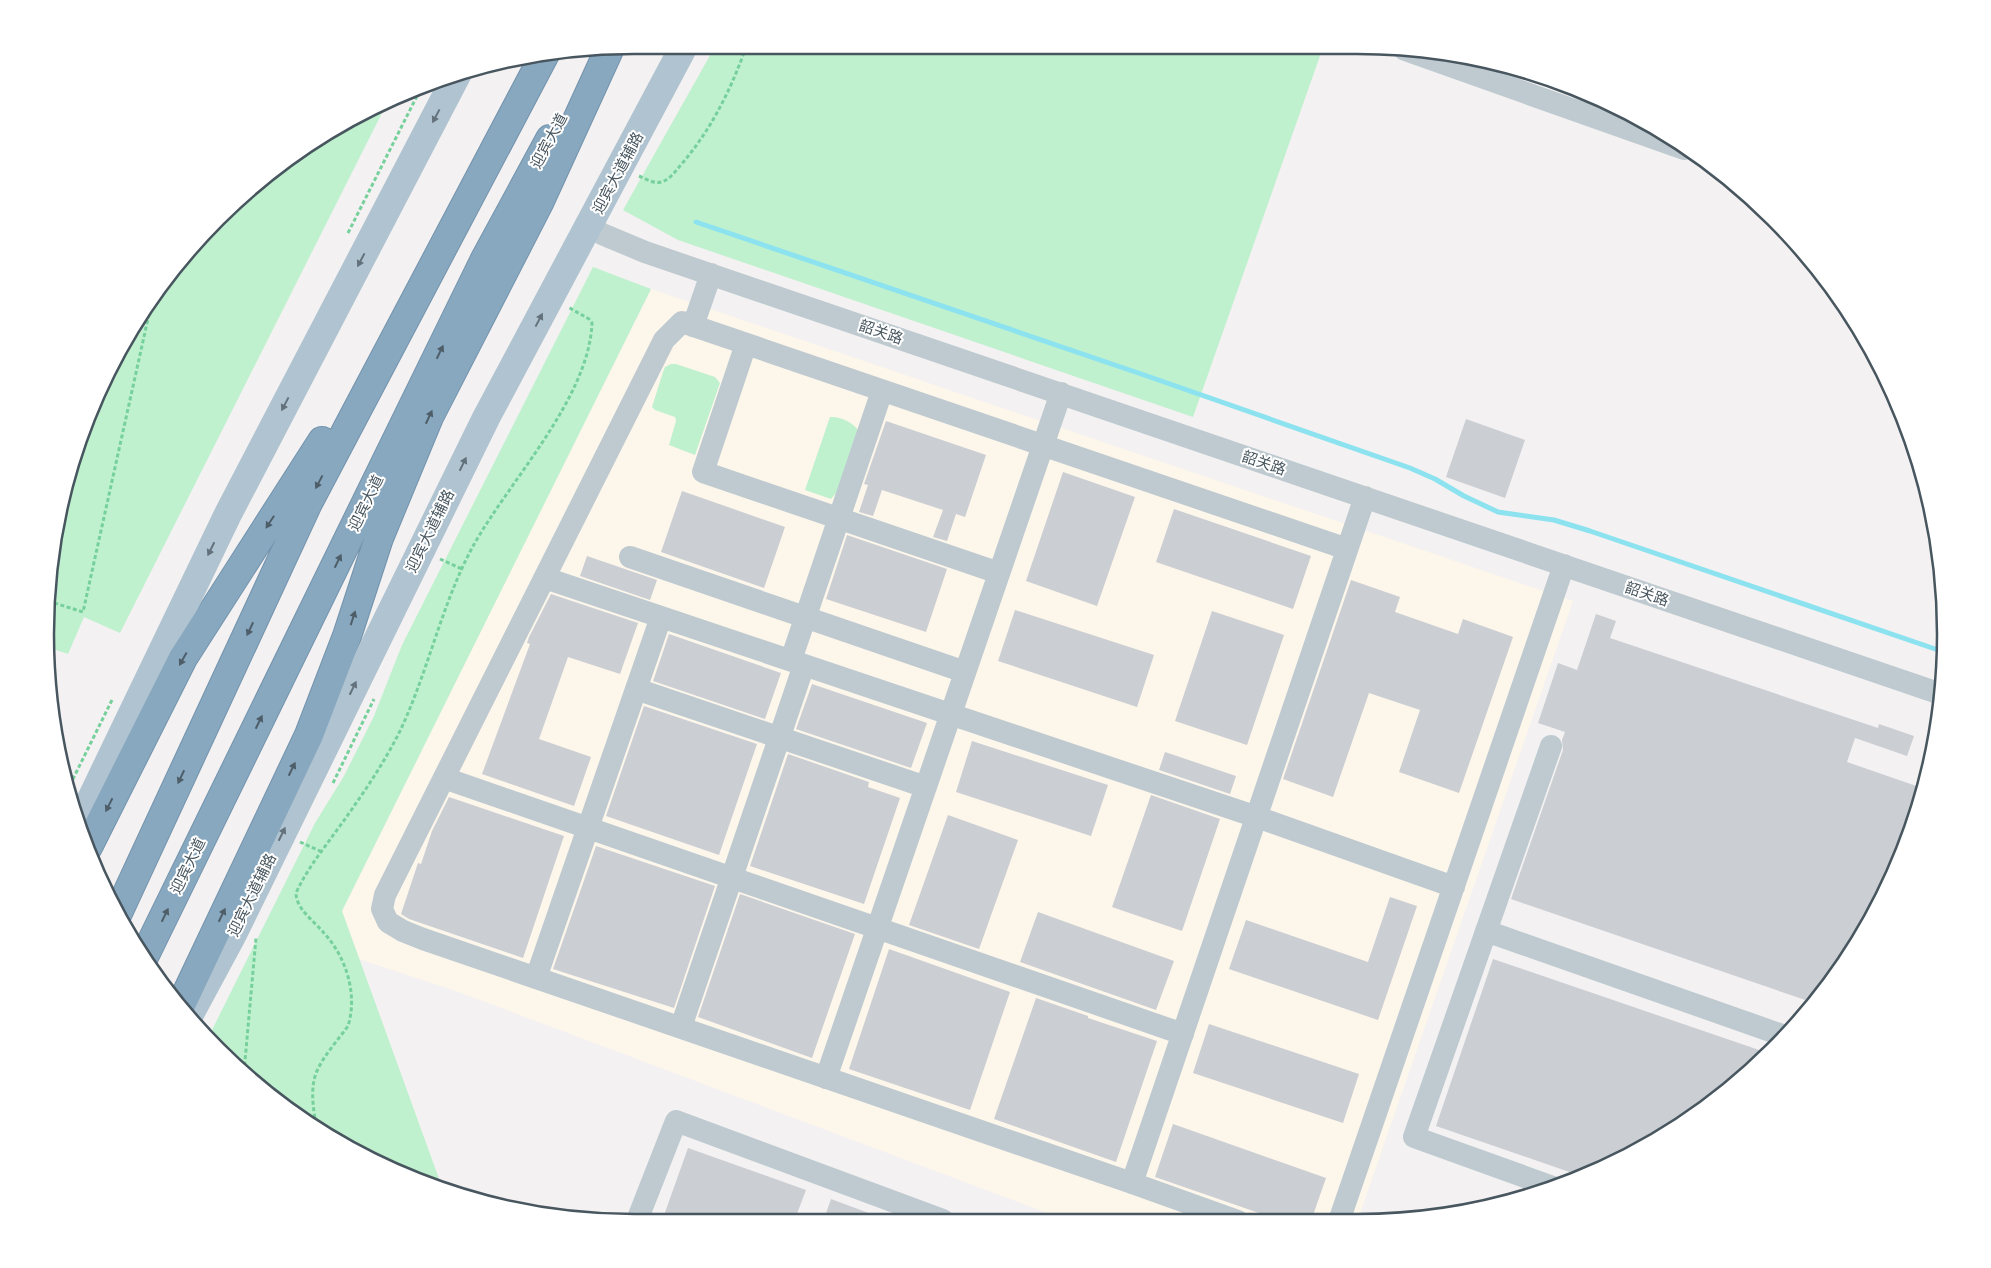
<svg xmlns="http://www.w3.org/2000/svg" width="1991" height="1268" viewBox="0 0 1991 1268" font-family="Karla,'Noto Sans SC',sans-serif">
  <rect width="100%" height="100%" fill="#f3f1f1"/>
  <path fill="#fdf6eb" d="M651,289L1573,601L1357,1222L1066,1220L456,991L359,959L342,911Z"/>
  <path fill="#bff1ce" d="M713,50H1322L1193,417L678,240L623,210Z
    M386,105L120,633L84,617L68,654L47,647L45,634L56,519L76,444L124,340L167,275L245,191L307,144Z
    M593,267L651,289L342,911L442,1187L409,1178L275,1101L208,1038L315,823L344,776L374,716L402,645Z
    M671,364H676L715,377L720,383L695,455L669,445L676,421L675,417L655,410L652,407L663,372L665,367Z
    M830,417C839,416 853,422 858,430L837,492L831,499L805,490Z"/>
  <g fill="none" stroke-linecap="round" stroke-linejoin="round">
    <path stroke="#8ce3ef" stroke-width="5" d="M696,222L1147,376L1410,468L1435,479L1464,496L1498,512L1554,520L1590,531L1944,652"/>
  </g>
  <path fill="#cbced3" d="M1466,419L1525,440L1505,498L1446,477Z
    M886,421L986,455L965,517L956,514L947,541L933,537L943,510L882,490L873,516L859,512L868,485L864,484Z
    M1063,472L1135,497L1097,606L1026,581Z
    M682,491L785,527L764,588L661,552Z
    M1174,509L1311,556L1293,609L1156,562Z
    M847,535L947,569L926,632L826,599Z
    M587,556L657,580L650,600L580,576Z
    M1351,580L1400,597L1395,612L1458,634L1463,619L1513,637L1459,793L1399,772L1420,710L1369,693L1333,797L1283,779Z
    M551,594L638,623L620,674L568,657L539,739L591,757L574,806L482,774L530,644L527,643L529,637Z
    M1015,610L1154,655L1137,707L998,661Z
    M1212,611L1284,635L1247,745L1175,721Z
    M1596,614L1616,621L1610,638L1878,728L1879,724L1914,736L1907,756L1855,738L1847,762L1925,789L1885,895L1824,993L1814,1003L1511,899L1563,750L1562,740L1565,732L1538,723L1558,663L1577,670Z
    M669,634L781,673L765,719L653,681Z
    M812,684L927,723L911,768L796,729Z
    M644,706L757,744L719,855L606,816Z
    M972,741L1108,785L1091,836L956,792Z
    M1165,752L1236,776L1230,794L1159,770Z
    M788,754L869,782L868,787L900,798L864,904L750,866Z
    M1151,795L1220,819L1182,931L1112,907Z
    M449,797L564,836L523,958L409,919L401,914L418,863L421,864L432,831Z
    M948,815L1018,840L979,949L909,925Z
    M596,846L715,886L674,1008L553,969Z
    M740,894L855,934L812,1058L698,1017Z
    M1390,897L1417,906L1378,1020L1229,969L1246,920L1368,962Z
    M1038,912L1174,961L1156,1010L1020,962Z
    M889,949L1010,992L970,1110L849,1069Z
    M1493,959L1765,1052L1716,1101L1618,1162L1581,1176L1436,1126Z
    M1036,998L1088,1016V1018L1157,1041L1116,1162L994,1119Z
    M1209,1024L1359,1074L1343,1123L1193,1073Z
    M1173,1124L1326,1178L1311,1221H1282L1155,1177Z
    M688,1148L806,1190L795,1219L663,1218Z
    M831,1199L882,1218V1219H824Z"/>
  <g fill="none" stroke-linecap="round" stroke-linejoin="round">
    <g stroke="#7393ac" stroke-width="30">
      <path id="highway" d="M88,847L183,658L322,441
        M117,915L308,503L546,52
        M143,959L484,261L550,139
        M180,1007L309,735L347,636L379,538L429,417L539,203L609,50"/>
    </g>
    <path stroke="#76d09c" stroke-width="3" stroke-dasharray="4 2.5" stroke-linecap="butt" d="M639,176C646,179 654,184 661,182C669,180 674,173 679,167C709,133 729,94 745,50
      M348,233L421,88
      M440,559L462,569
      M48,601L83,612L153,296
      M333,783L374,699
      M67,791L112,700
      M300,842L320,851
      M205,1035L209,1027
      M244,1072L256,938
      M316,1124C313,1108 310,1086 317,1071C324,1055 338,1040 348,1026C358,994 346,957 324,933C314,921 296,909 296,893C308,867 325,847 342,823C363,794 384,763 400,731C428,672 441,606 472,548C508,482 589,399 592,323L589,319L568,307"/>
    <path stroke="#becad0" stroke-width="22" d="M1405,50L1684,149
      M590,225L602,234L645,252L1941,694
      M693,326L711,274
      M746,344L703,472L999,573
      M630,557L965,672
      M545,578L1257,817L1454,887
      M791,660L882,391
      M636,689L926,787
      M1551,746L1414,1137L1553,1187
      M444,778L1183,1034
      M1486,931L1782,1035
      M536,978L661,617
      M681,1027L804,665
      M826,1078L1061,393
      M1132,1183L1365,497
      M638,1218L676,1121L943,1220
      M1238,1221L1132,1183L423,939L403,931L388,922L382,909L385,895L664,340L682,322L1347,549
      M1339,1221L1564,565"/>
    <path stroke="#b0c3d0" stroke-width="28" d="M79,824L228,514L458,73
      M190,1014L233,934L486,418L682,50"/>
    <use href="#highway" stroke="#88a8c0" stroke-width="28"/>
  </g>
  <defs><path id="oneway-solid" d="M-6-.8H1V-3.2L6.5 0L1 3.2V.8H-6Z" transform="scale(1.25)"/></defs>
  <g fill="#62717b">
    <use href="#oneway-solid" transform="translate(436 116) rotate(118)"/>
    <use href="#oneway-solid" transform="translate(361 260) rotate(118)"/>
    <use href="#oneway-solid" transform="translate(539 320) rotate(-62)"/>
    <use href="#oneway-solid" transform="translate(285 404) rotate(118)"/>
    <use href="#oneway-solid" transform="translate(463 464) rotate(-64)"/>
    <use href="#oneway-solid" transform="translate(211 549) rotate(116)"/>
    <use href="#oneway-solid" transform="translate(353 688) rotate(-64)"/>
    <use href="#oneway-solid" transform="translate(282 834) rotate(-64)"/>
  </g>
  <g fill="#4e5e69">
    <use href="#oneway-solid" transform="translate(440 352) rotate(-64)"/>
    <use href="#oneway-solid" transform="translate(429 417) rotate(-65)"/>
    <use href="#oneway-solid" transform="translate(319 482) rotate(118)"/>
    <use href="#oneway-solid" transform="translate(270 522) rotate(123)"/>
    <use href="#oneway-solid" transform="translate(338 561) rotate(-64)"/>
    <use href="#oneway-solid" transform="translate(353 618) rotate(-72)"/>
    <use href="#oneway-solid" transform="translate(250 629) rotate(115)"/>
    <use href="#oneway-solid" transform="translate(183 659) rotate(119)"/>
    <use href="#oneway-solid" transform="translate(259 722) rotate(-64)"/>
    <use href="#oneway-solid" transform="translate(292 769) rotate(-64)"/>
    <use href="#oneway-solid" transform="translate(181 777) rotate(115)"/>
    <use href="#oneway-solid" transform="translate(109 805) rotate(117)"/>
    <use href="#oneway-solid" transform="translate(165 915) rotate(-64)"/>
    <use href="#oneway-solid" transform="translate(222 915) rotate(-64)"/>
  </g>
  <g text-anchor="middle" stroke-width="4" stroke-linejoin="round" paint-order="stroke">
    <g font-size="15" fill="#48565f" stroke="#fff">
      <text transform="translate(549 141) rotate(-62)" y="5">迎宾大道</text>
      <text transform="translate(618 173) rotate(-62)" y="5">迎宾大道辅路</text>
      <text transform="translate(881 332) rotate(19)" y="5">韶关路</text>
      <text transform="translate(1264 463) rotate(19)" y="5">韶关路</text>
      <text transform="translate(366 503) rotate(-64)" y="5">迎宾大道</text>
      <text transform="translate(430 531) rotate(-64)" y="5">迎宾大道辅路</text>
      <text transform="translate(1647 594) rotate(19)" y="5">韶关路</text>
      <text transform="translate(188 866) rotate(-64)" y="5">迎宾大道</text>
      <text transform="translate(252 895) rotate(-64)" y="5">迎宾大道辅路</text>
    </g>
  </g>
  <path d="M0 0H1991V1268H0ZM634 54H1357A580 580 0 0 1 1937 634V634A580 580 0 0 1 1357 1214H634A580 580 0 0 1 54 634V634A580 580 0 0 1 634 54Z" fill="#fff" fill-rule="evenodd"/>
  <path fill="none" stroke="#48565f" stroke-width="2.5" d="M634 54H1357A580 580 0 0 1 1937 634V634A580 580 0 0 1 1357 1214H634A580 580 0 0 1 54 634V634A580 580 0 0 1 634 54Z"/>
</svg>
